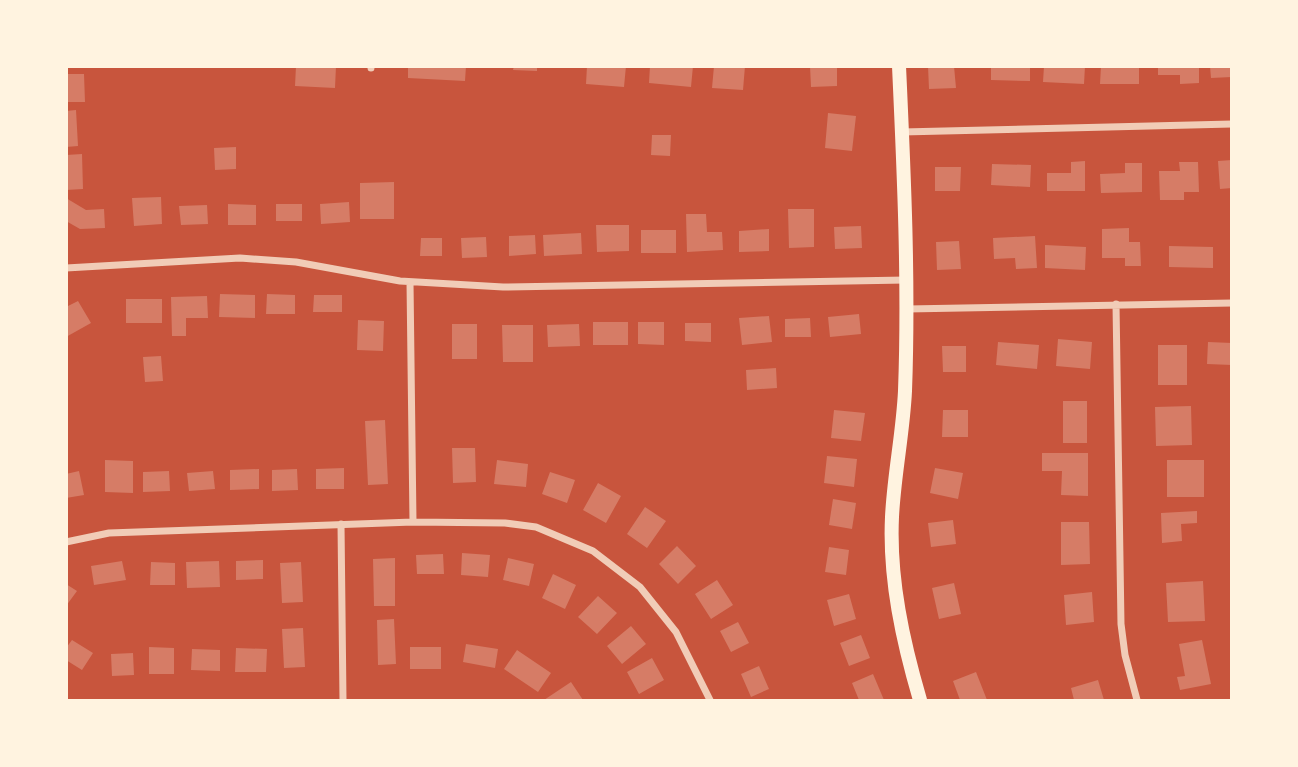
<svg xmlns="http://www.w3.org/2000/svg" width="1298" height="767" viewBox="0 0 1298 767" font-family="Lato,sans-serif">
  <rect width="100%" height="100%" fill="#c8553d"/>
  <path fill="#d67c66" d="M296,66H336L335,88L295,86Z
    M408,66H466L465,81L408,78Z
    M514,66H537V71L513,70Z
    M587,66H626L624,87L586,84Z
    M650,66H693L691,87L649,83Z
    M714,66H745L743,90L712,88Z
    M810,66H837V86L811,87Z
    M928,66H954L956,88L929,89Z
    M991,66H1030V81L991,80Z
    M1044,66H1085L1084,84L1043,82Z
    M1101,66H1139V84H1100Z
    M1158,66H1199V83L1180,84V75H1158Z
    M1210,66H1232V77L1211,78Z
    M66,74H84L85,102H66Z
    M76,110L78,146L66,147V111Z
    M828,113L856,116L852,151L825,148Z
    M652,135H671L670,156L651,155Z
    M236,147V169L215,170L214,148Z
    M82,154L83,189L66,190V155Z
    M1232,160V188L1220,189L1218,161Z
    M1085,161V191H1047V173H1071V162Z
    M1179,162H1198L1199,192H1184V200H1160L1159,171H1180Z
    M1125,163H1142V192L1101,193L1100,174L1125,173Z
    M992,164L1031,165L1030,187L991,185Z
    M935,167H961L960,191H935Z
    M394,182V219H360V183Z
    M161,197L162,224L134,226L132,198Z
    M66,198L86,210L104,209L105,228L80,229L66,221Z
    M349,202L350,222L321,224L320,204Z
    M228,204L256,205V225H228Z
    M276,204H302V221H276Z
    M207,205L208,224L181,225L179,206Z
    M788,209H814V247L789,248Z
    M686,214H706L707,232H722L723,250L687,252Z
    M596,225H629V251L597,252Z
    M861,226L862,248L835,249L834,227Z
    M1129,228V242H1140L1141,266H1125V258H1102V229Z
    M769,229V251L739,252V231Z
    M641,230H676V253H641Z
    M581,233L582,254L544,256L543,235Z
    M535,235L536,254L509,256V236Z
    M1035,236L1037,268L1016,269L1015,258L994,259L993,238Z
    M486,237L487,257L462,258L461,238Z
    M421,238H442V256H420Z
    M959,241L961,269L937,270L936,242Z
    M1045,245L1086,247L1085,270L1045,268Z
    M1169,246L1213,247V268L1169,267Z
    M220,294L255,295V318L219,317Z
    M267,294L295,295V314H266Z
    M314,295H342V312H313Z
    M207,296L208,318H186V336H172L171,297Z
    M126,299H162V323H126Z
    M78,301L91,323L66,337V307Z
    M859,314L861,334L830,337L828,317Z
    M769,316L772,342L742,345L739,318Z
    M810,318L811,337H785V319Z
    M358,320L384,321L383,351L357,350Z
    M593,322H628V345H593Z
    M638,322H664V345L638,344Z
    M685,323H711V342L685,341Z
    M452,324H477V359H452Z
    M579,324L580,346L548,347L547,325Z
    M502,325H533V362H503Z
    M1058,339L1092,342L1090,369L1056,366Z
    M998,342L1039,345L1037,369L996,365Z
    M1208,342L1232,343V365L1207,364Z
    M1158,345H1187V385H1158Z
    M942,346H966V372H943Z
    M161,356L163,381L145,382L143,357Z
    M776,368L777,388L747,390L746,370Z
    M1063,401H1087V443H1063Z
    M1191,406L1192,445L1156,446L1155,407Z
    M834,410L865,413L861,441L831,438Z
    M943,410H968V437H942Z
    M385,420L388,484L368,485L365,421Z
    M452,448H475L476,482L453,483Z
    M1042,453H1088V496L1061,495L1062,471H1042Z
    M827,456L857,459L854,487L824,483Z
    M105,460L133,461V493L105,492Z
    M497,460L528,464L526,487L494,484Z
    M1167,460H1204V497H1167Z
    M344,468V489H316V469Z
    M935,468L963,473L958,499L930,493Z
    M259,469V489L230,490V470Z
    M297,469L298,490L272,491V470Z
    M79,471L84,495L66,498V474Z
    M169,471L170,491L143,492V472Z
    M213,471L215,489L189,491L187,473Z
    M550,472L575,480L567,503L542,494Z
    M598,483L621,496L606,523L583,510Z
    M833,499L856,503L852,529L829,525Z
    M645,507L666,521L647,548L627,534Z
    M1197,511V523L1181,524L1182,541L1162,543L1161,513Z
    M953,520L956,544L931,547L928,523Z
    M1061,522H1089L1090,564L1061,565Z
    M677,546L696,566L678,584L659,564Z
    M829,547L849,550L846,575L825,572Z
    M462,553L490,555L488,577L461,575Z
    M443,554L444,574H417L416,555Z
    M395,558V606H374L373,559Z
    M508,558L534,564L529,586L503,580Z
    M263,560V579L236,580V561Z
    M122,561L126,580L94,585L91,566Z
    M219,561L220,587L187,588L186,562Z
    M151,562L175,563V585H150Z
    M301,562L303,602L282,603L280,563Z
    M553,574L576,585L565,609L542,598Z
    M717,580L733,605L711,619L695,594Z
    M1203,581L1205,621L1168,622L1166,583Z
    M954,583L961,614L939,619L932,588Z
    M66,584L77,591L66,606Z
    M1092,592L1094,622L1066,625L1064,595Z
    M849,594L856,619L834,626L827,600Z
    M598,596L617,613L597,634L578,617Z
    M394,619L396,664L378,665L377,620Z
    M738,622L749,643L731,652L720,631Z
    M631,626L646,644L622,664L607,646Z
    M303,628L305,667L284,668L282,629Z
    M861,635L870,658L849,666L840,643Z
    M72,640L93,653L82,670L66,660V648Z
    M1202,640L1211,684L1180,690L1177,677L1185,676L1179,644Z
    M466,644L498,649L495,668L463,662Z
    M149,647L174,648V674H149Z
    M410,647H441V669H410Z
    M236,648L267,649L266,672H235Z
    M192,649L220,650V671L191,670Z
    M517,650L551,673L538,692L504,669Z
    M133,653L134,675L112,676L111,654Z
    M652,658L664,680L639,694L627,672Z
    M759,666L769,689L751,697L741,674Z
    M976,672L987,700H960L953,681Z
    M873,674L884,700H859L852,683Z
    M1098,680L1104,700H1074L1071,688Z
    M571,682L583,700H544Z"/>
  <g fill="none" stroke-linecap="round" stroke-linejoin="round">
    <path stroke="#f1ccb7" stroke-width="7" d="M371,68V66
      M902,132L1232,124
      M66,268L240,258L296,262L400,281L503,287L906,280
      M410,282L413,522
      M1116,304L1121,624L1125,655L1137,700
      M907,309L1232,303
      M341,524L343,700
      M66,542L109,533L413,522L505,523L536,527L593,551L640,587L676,632L710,700"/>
    <path stroke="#fff3e0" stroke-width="14" d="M899,66C904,174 909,283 905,391C903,433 894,475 892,517C889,579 903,642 920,700"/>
  </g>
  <rect width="1298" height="767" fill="none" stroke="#fff3e0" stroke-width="136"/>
</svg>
